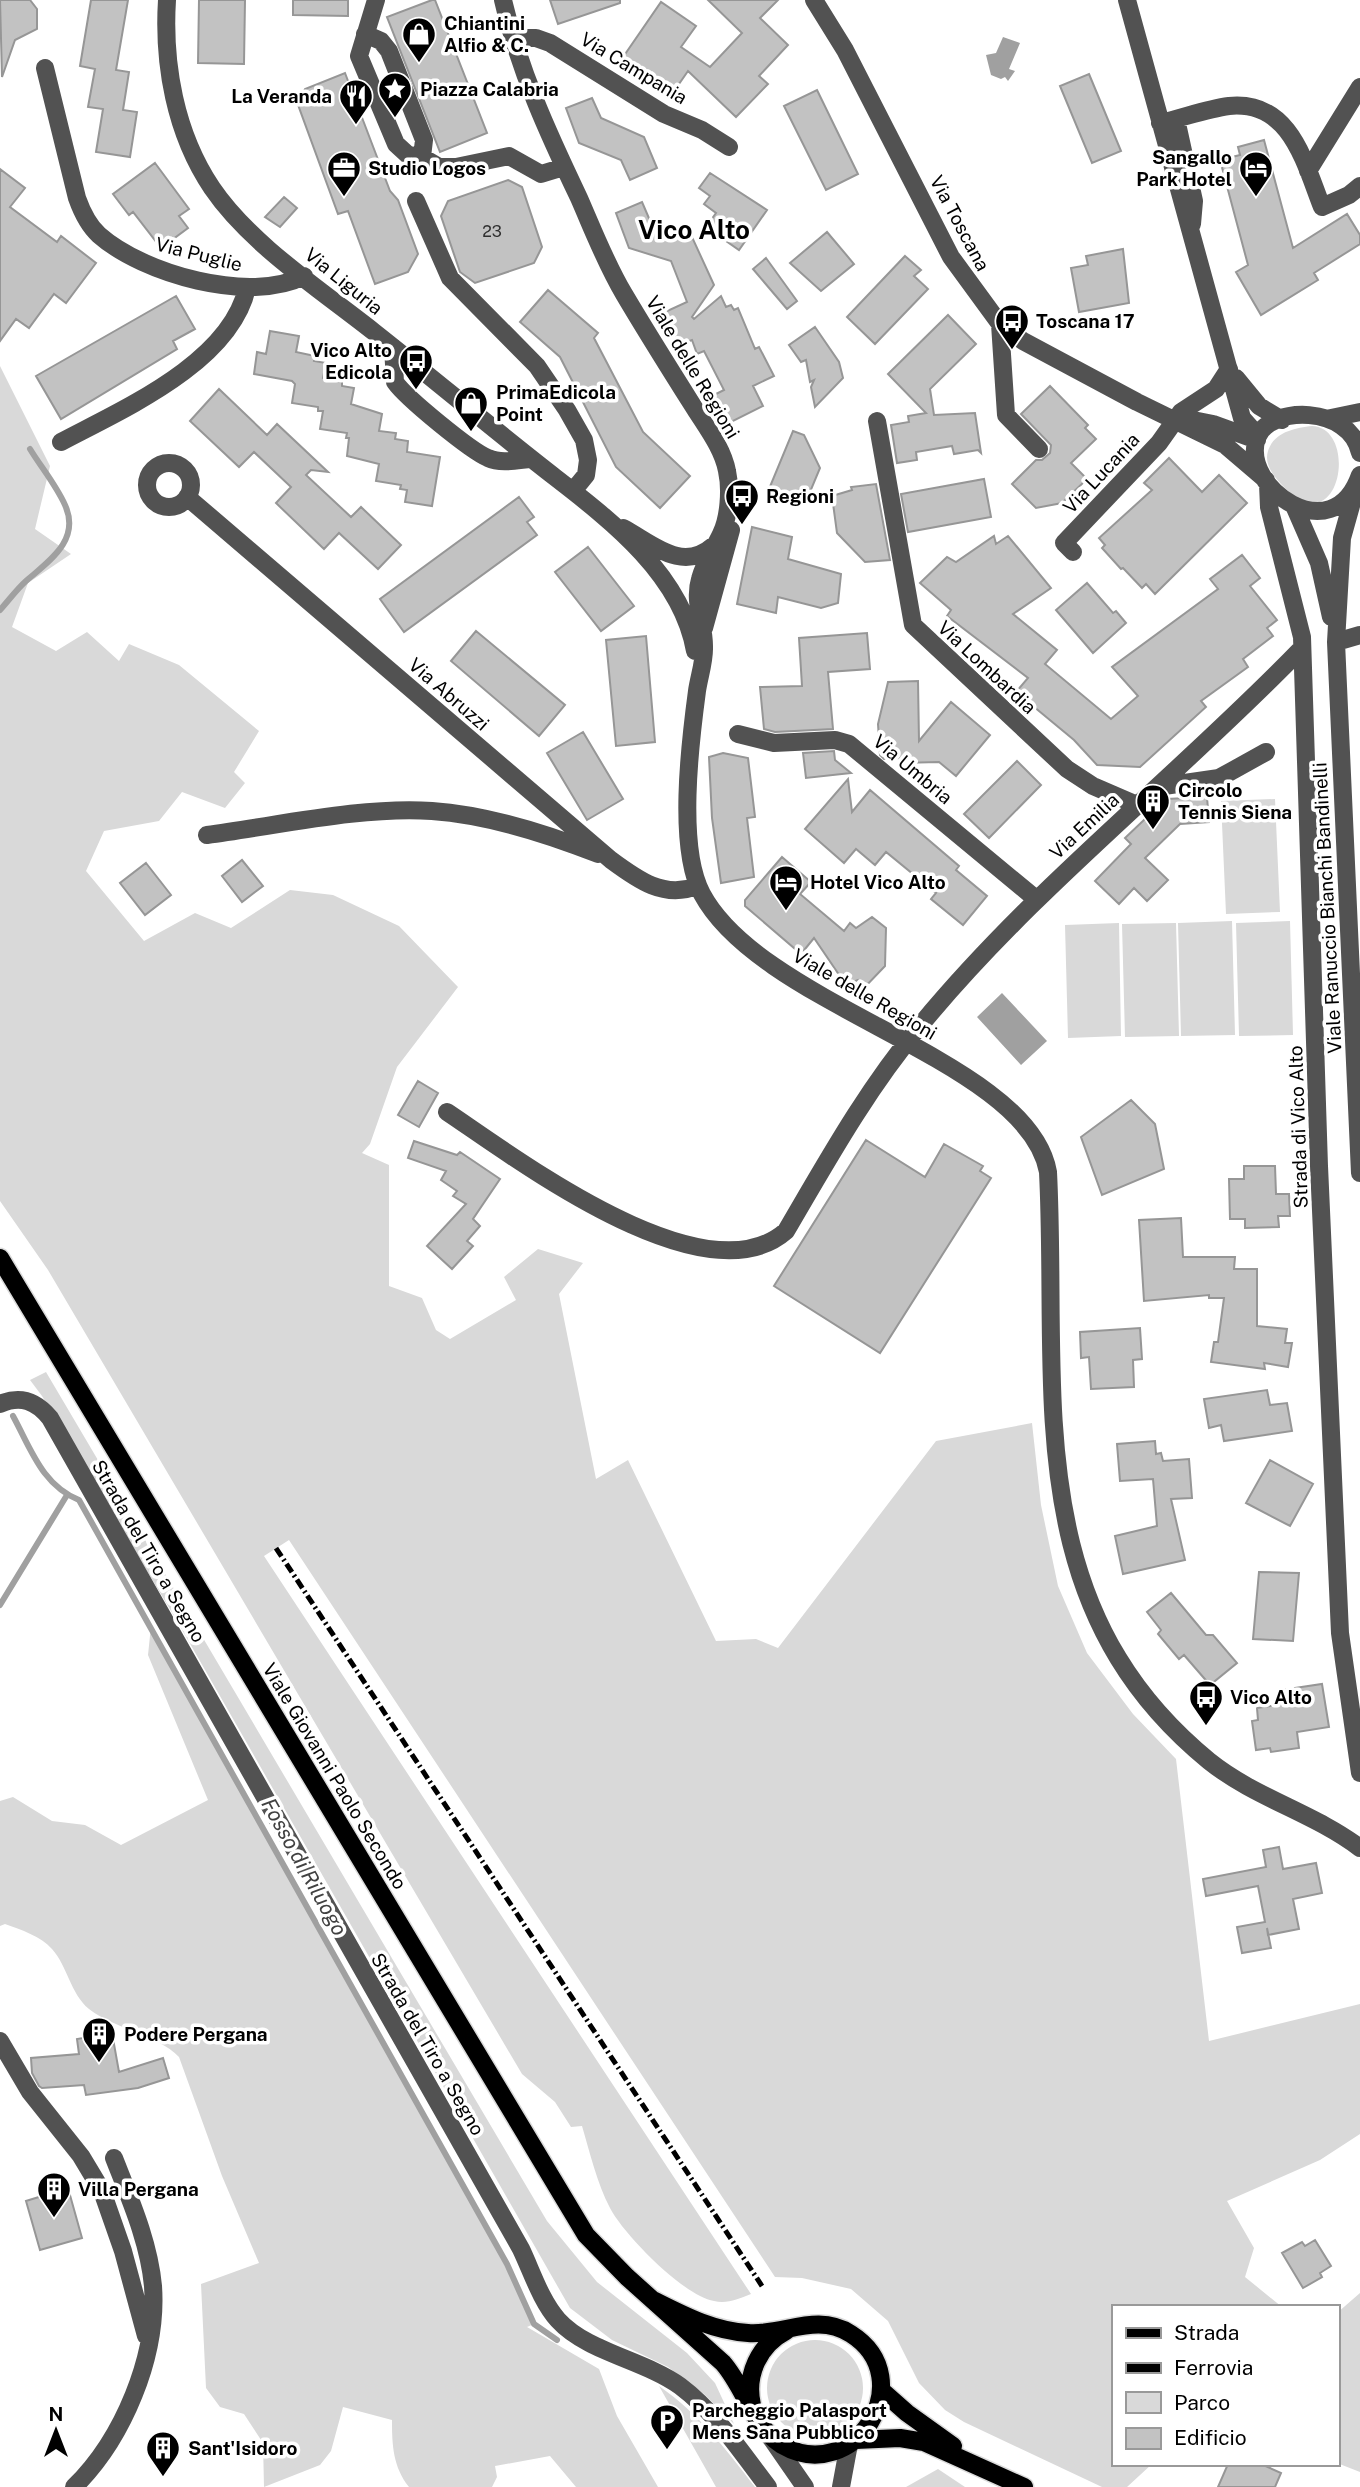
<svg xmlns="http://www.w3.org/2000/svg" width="1360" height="2487" viewBox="0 0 1360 2487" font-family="'Public Sans',sans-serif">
  <rect width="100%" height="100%" fill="#fff"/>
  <path fill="#d9d9d9" d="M0,366L50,466L35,529L71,554L28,583L12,627L56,651L87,632L119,661L129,644L179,665L259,731L234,772L245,783L225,808L182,792L159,821L104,831L86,871L144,941L195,913L231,928L290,890L333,895L399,926L458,987L397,1067L370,1144L362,1153L389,1165V1286L422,1298L436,1330L450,1339L516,1300L504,1277L538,1249L583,1263L559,1294L596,1479L628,1460L716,1641L756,1639L778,1648L936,1441L1032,1423L1041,1505L1058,1586L1087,1653L1133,1714L1176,1759L1209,2041L1360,2004V2134L1320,2160L1227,2201L1254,2248L1245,2277L1282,2307H1113V2464H1152L1127,2487H1102L964,2422L945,2410L919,2383L888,2321L851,2289L802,2278L775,2277L289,1540L264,1556L751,2294C738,2299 727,2304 714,2301C684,2296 624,2235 610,2208C597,2183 590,2153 582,2126L571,2127L555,2102L522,2074L48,1270L0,1201Z
    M1312,426C1360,428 1340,549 1281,484C1273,475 1264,464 1268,451C1274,432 1295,428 1312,426Z
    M1275,799L1280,912L1226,914L1221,801Z
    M1232,921L1235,1035L1181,1036L1178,923Z
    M1290,921L1293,1035L1239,1036L1236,923Z
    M1119,923L1121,1036L1068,1038L1065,925Z
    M1176,923L1179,1036L1125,1037L1122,924Z
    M46,1372L547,2221L597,2282L687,2353L715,2383L734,2424L705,2395L668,2367L612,2340L570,2308L177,1621L42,1396L30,1380Z
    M151,1626L507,2264L534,2324L527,2327L599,2369L617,2416L658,2487H576L550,2456L495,2466L497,2477L492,2487H409C393,2467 392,2445 392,2420L343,2407L331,2451L320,2465L264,2487L263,2443L244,2414L220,2407L206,2388L201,2284L259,2263L222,2176L179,2057C158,2035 115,2029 89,2009C70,1993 68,1967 52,1949C41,1936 21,1930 5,1924L0,1926V1801L13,1797L52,1821L85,1825L121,1845L208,1800L148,1655Z
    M1360,2293V2472L1337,2463V2313Z
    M767 2388a48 48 0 1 1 96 0a48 48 0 1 1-96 0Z
    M659,2386C698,2413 726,2449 755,2487H716Z
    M938,2469L965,2487H906Z"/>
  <path fill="#a0a0a0" d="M1003,37L1020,43L1009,69L1015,71L1008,81L1005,77L1001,79L991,75L986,55L996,53Z
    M1002,993L1047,1041L1021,1065L977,1017Z"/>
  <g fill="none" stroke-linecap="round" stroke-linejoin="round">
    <path stroke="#a0a0a0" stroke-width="6" d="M0,610C9,600 17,589 26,581C49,561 81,540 65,505C56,485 41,467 30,449
      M13,1416C31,1449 42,1485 79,1500L507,2264L534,2324L557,2340
      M0,1605L67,1495"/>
  </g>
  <path fill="#c2c2c2" stroke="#969696" stroke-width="2" d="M0,0H30L37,9V29L15,40L2,77Z
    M91,0H128L116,70L129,72L123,110L137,112L130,157L96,152L103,109L88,107L95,69L80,66Z
    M199,0H245L244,64L198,63Z
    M293,0H348V16L293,15Z
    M432,0H435L487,133L440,152L387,17Z
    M550,0H620V3L558,24Z
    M708,0H778L760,18L788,45L759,76L768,84L736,117L688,71L672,94L646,76L644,80L619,63L661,2L696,26L681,47L710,67L742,33Z
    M345,73L390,191L398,200L418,254L408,272L375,284L348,211L338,214L297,102L305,89Z
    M1089,74L1121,151L1092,163L1060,86Z
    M817,90L858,174L826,190L784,106Z
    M592,98L601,118L644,137L657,168L630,180L621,160L579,143L566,108Z
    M1264,140L1293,248L1347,214L1360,235V244L1314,273L1318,280L1261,315L1236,272L1248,265L1220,160L1240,155L1238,147Z
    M155,163L189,209L179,216L188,228L161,248L133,212L129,215L113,194Z
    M0,169L25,188L10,207L57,242L61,236L96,263L66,303L54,294L29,328L16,319L0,341Z
    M710,173L767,210L739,250L706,227L716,213L704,204L710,196L699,188Z
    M508,180L522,187L542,247L534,263L475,283L460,272L441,216L448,201Z
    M284,197L297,208L280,227L265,217Z
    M642,202L651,223L692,237L714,285L692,317L694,319L721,296L726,307L731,305L734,310L738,308L755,349L759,347L774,376L753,386L763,406L729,423L714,395L724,390L704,351L697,354L692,340L679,345L665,312L687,302L671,261L629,248L616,213Z
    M827,232L854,264L821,291L790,263Z
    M1123,249L1129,303L1079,312L1071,268L1088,265L1086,256Z
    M905,256L921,270L914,276L928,289L875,344L847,317Z
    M766,258L797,301L787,309L753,269Z
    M548,290L598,333L594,338L643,432L690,476L660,508L616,467L560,357L520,322Z
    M176,296L195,329L173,341L177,349L61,419L36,376Z
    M948,315L976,344L930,389L934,415L975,413L981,453L978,450L954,454L952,446L916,452L917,460L897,463L891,425L909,422L908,416L926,413L888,374Z
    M815,327L839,362L843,378L815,407L811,387L814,380L810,382L806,360L801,362L789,345Z
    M270,331L299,336L296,352L315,356L314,361L326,363L323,378L342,381V386L354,388L351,404L382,414L379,431L396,433L395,439L408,441L407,452L440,457L432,506L405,502L407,490L400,489L401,485L376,481L379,464L347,456L349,438H346L347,433L320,429L323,411H318V407L292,403L295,384L292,381L254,374L257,352L266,354Z
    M1050,386L1088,425L1085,428L1096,439L1071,463L1087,479L1062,503L1036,508L1012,484L1036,460H1042L1050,453L1051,445L1021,414Z
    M219,389L267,435L277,424L328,472L311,470L306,475L351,517L361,507L401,545L378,569L339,533L324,549L276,503L291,487L254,452L239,467L190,421Z
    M793,431L804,435L820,468L805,504L769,489Z
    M1169,458L1202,492L1219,475L1247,503L1155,594L1146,584L1142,588L1123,568L1121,569L1102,548L1105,545L1099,538L1152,490L1144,483Z
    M984,479L991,517L908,532L901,494Z
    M876,484L890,560L865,562L837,533L832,496L852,490L851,487Z
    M519,497L534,517L527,522L537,535L404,632L380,599Z
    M752,527L792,537L788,559L841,574L838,603L821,608L778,597L776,613L737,604Z
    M994,536L996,544L1008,536L1051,588L1013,614L1057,650L1045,664L1111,719L1138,696L1112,667L1218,589L1210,579L1242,555L1260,578L1250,586L1277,620L1267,628L1273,636L1243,659L1248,667L1201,701L1206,707L1140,767L1097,765L1074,740L1016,692L1028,678L947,616L951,610L920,583L947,557L956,562Z
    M588,547L634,606L601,631L555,572Z
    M1087,583L1113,613L1116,611L1126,623L1093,653L1056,610Z
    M476,631L565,705L539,736L451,661Z
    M867,633L870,669L828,672L833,729L775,732L764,729L760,687L802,686L799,638Z
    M646,636L655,742L616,746L606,640Z
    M918,681L919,741L951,702L990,735L956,776L939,762L901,763L904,760L901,758L884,759L880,755L878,724L888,682Z
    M583,732L623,799L587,820L547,753Z
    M834,751L835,760L851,773L806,778L803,753Z
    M723,753L748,758L755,817L747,818L754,877L721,883L712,818L709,757Z
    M1017,761L1041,785L989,838L964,814Z
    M848,779L852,812L870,790L959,866L956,870L987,896L963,925L931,899L936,893L886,852L875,865L856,849L844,863L805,829Z
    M1207,797L1209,822L1180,824L1145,858L1168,880L1147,901L1134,888L1119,904L1095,881L1131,844L1125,838L1166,799Z
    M782,857L811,882L800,894L844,931L850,923L856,928L872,917L886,928L885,966L864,988L858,980L846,985L814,938L801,954L745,906V900Z
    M242,860L263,886L242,902L222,876Z
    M146,863L171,895L145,915L120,883Z
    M418,1081L438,1093L419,1127L398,1115Z
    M1131,1100L1155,1124L1164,1169L1102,1195L1081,1137Z
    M866,1140L925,1177L944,1144L983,1166L980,1171L991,1178L880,1353L774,1286Z
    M414,1141L457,1155L460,1152L500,1179L473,1219L480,1226L467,1241L473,1246L452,1269L427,1246L466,1204L453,1196L457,1191L441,1180L446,1171L408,1158Z
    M1244,1166H1275L1276,1194H1289L1290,1216H1278L1279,1227L1245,1228V1219H1230L1229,1179H1244Z
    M1181,1218L1183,1257H1235L1234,1269H1257V1326L1287,1329L1285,1343H1292L1288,1367L1264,1363L1265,1369L1211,1362L1214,1342H1218L1224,1298H1209V1295L1144,1301L1139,1220Z
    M1140,1328L1142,1359L1133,1360L1134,1387L1091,1389L1089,1357L1081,1358L1080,1332Z
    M1267,1390L1270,1405L1287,1403L1292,1431L1224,1441L1221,1425L1209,1428L1204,1399Z
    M1155,1441L1156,1454L1161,1453L1163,1461L1189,1459L1192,1498L1171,1499L1185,1560L1123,1574L1115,1536L1157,1526L1153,1479L1120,1481L1117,1444Z
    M1270,1460L1313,1484L1290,1526L1246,1503Z
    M1259,1572L1299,1573L1293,1641L1253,1639Z
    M1171,1593L1206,1635H1213L1237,1663L1210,1685L1184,1655L1179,1659L1158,1634L1161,1630L1147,1612Z
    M1322,1684L1329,1727L1297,1732L1299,1748L1271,1752L1270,1748L1256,1750L1252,1721L1258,1720L1257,1708L1283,1704L1281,1690Z
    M1279,1847L1283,1869L1316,1863L1322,1893L1293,1899L1299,1929L1268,1935L1267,1928L1271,1948L1242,1953L1237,1927L1265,1922L1258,1886L1206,1896L1203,1879L1266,1867L1263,1850Z
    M112,2033L119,2072L163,2058L169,2078L138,2088L86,2095L84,2085L42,2088L39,2086L32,2073L31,2058L79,2054L77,2039Z
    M68,2188L82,2238L40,2250L26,2201Z
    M1315,2240L1331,2266L1320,2273L1322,2277L1303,2288L1282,2253L1302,2242L1305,2246Z
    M1228,2464H1261L1281,2473L1275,2487H1218Z"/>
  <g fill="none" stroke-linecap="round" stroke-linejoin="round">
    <g stroke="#dbdbdb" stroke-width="21">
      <path id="major" d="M0,1258L586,2235L627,2277L723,2363C745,2388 753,2427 782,2445C854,2487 922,2379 851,2334C816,2312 784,2336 748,2333C713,2331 683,2315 653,2300
        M881,2390L907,2413L953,2446
        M752,2405C745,2375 759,2345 786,2331
        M856,2440L900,2438L924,2442L1024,2487"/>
    </g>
    <path stroke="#525252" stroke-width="18" d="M167,0C163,64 175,133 212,188C250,244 321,290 374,332C435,380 494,430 556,478C613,522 682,576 695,651
      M376,0L359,56L396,144L408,155L422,157L439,167H456L509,156L541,174L564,167
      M503,0C519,70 548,133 579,198C593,230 606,264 624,294C647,333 671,371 695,409C707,428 723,449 727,471C731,489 729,518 721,534C714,549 704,563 700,579C693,602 705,626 704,649C704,663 699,677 697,691C690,743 677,848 702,894C763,1008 1028,1059 1048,1172C1059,1390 1017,1604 1209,1761C1255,1798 1314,1813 1360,1848
      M814,0L845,50L951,257L1000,324L1023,341L1137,402L1225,445L1266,480
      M1127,0L1242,418L1258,436
      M365,34L381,41L389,51L424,140L422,157
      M512,38H536L550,43L664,114L702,130L729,147
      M45,68L77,198C82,212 88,225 99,235C143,274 250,304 304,276
      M1176,119L1194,201L1192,224
      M1160,123C1183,118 1206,109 1229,106C1290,100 1304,161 1322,207L1349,195L1360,186
      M1308,171L1360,87
      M416,201L450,278L537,366L567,410L584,440L588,460L586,475L573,491
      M1000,324L1006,415L1039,449
      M393,347L395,382C406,398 471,451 488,458C501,464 518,460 531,459
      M1236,378L1259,406L1282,420
      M1331,418L1360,412
      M1188,419L1213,424L1257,440
      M877,421L913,625L1067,769L1093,786L1137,805
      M61,442C123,409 230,363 247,288
      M1360,453C1350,405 1269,405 1257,438C1240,487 1333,553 1360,475
      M147 485a22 22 0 1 1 44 0a22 22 0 1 1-44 0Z
      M1268,484L1269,507L1302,637L1319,1166L1340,1633L1360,1773
      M1356,488L1342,538L1336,642L1360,1173
      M187,497L611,860C638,880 664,899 697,886
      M1295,508L1319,563L1331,617
      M623,528C653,544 682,573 713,546
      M1073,552L1064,543L1159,443L1181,412L1216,389L1229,369
      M704,628L731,530
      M1336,642L1360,635
      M738,734L774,743L835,740L849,744L1036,899
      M1157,787L1219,778L1266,752
      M207,835C276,826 363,806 432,811C489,815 545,833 598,854
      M447,1112C516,1158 705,1302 786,1231C827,1161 867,1089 919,1027C1033,888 1176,778 1300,650
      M0,1404C21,1395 36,1401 50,1418L521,2249C532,2272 541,2301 558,2320C587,2352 644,2360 680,2386C716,2413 741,2452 768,2487
      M0,2041L30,2092L81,2156L102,2191L123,2251L146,2336
      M769,2435L805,2487
      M74,2487C123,2439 158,2356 153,2286C149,2242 130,2199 114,2158
      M841,2487L849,2444"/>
    <use href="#major" stroke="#000" stroke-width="18"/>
    <path stroke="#000" stroke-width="5" stroke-dasharray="10 3.5 2 3.5" stroke-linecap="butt" d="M276,1548L762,2286"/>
  </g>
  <defs>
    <g id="shop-pin" transform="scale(1.75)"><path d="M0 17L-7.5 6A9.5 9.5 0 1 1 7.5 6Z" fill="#000" stroke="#fff"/><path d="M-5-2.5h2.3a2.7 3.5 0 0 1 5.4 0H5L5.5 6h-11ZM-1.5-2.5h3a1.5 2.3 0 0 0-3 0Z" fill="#fff"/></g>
    <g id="sight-pin" transform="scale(1.75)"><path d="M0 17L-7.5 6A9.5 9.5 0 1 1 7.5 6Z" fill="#000" stroke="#fff"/><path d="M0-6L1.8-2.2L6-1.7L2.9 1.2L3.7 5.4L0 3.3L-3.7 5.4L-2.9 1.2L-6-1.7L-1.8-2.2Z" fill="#fff"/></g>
    <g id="restaurant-pin" transform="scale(1.75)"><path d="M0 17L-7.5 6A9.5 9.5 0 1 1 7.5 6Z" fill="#000" stroke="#fff"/><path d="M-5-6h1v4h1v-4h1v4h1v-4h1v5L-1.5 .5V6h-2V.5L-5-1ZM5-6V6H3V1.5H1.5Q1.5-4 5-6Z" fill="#fff"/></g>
    <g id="office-pin" transform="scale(1.75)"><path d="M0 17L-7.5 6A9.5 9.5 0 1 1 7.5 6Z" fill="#000" stroke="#fff"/><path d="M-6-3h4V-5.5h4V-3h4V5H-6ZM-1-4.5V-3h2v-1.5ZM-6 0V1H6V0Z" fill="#fff"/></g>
    <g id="hotel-pin" transform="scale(1.75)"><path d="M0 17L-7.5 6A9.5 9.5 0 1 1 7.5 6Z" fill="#000" stroke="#fff"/><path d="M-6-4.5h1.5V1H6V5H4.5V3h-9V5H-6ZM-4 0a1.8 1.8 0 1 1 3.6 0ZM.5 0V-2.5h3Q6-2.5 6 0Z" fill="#fff"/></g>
    <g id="bus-pin" transform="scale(1.75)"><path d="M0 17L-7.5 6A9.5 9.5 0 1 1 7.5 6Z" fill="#000" stroke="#fff"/><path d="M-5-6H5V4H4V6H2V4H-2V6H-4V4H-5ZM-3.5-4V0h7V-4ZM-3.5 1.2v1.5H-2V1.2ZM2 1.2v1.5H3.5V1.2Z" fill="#fff"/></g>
    <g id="building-pin" transform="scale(1.75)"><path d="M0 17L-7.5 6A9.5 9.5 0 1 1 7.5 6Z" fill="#000" stroke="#fff"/><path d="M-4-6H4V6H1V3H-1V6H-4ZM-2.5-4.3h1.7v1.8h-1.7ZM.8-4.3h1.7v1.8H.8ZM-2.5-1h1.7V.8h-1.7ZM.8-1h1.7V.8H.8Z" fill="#fff"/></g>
    <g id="parking-pin" transform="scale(1.75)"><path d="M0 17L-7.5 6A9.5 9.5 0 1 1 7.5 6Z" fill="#000" stroke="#fff"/><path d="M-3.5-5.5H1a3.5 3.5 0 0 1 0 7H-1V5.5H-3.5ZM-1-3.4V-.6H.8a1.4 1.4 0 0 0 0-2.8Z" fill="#fff"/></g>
  </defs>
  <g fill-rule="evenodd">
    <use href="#shop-pin" x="419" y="34"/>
    <use href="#sight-pin" x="395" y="89"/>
    <use href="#restaurant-pin" x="356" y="96"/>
    <use href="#office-pin" x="344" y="168"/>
    <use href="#hotel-pin" x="1256" y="168"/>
    <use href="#bus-pin" x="1012" y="321"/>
    <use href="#bus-pin" x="416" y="361"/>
    <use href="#shop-pin" x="471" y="403"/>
    <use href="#bus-pin" x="742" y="496"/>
    <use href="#building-pin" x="1153" y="801"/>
    <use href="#hotel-pin" x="786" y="882"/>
    <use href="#bus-pin" x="1206" y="1697"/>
    <use href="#building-pin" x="99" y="2034"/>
    <use href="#building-pin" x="54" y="2189"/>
    <use href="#parking-pin" x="667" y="2421"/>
    <use href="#building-pin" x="163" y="2448"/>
  </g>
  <g text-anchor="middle" stroke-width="7" stroke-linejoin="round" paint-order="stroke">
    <g font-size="16" fill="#303030">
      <text x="492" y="237">23</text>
    </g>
    <g font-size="19" font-weight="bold" fill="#000" stroke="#fff" text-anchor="start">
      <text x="444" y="30">Chiantini<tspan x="444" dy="22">Alfio &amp; C.</tspan></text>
      <text x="420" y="96">Piazza Calabria</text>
      <text x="332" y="103" text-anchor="end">La Veranda</text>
      <text x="1232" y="164" text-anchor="end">Sangallo<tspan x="1232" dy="22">Park Hotel</tspan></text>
      <text x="368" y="175">Studio Logos</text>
      <text x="1036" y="328">Toscana 17</text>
      <text x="392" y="357" text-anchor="end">Vico Alto<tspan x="392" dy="22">Edicola</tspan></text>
      <text x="496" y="399">PrimaEdicola<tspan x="496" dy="22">Point</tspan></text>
      <text x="766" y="503">Regioni</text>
      <text x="1178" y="797">Circolo<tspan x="1178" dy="22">Tennis Siena</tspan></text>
      <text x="810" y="889">Hotel Vico Alto</text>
      <text x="1230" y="1704">Vico Alto</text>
      <text x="124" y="2041">Podere Pergana</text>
      <text x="78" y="2196">Villa Pergana</text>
      <text x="692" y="2417">Parcheggio Palasport<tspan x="692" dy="22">Mens Sana Pubblico</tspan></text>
      <text x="188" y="2455">Sant'Isidoro</text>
    </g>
    <g font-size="19" fill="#000" stroke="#fff">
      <text transform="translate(634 68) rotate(31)" y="7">Via Campania</text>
      <text transform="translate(960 223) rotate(62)" y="7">Via Toscana</text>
      <text transform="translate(199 254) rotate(14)" y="7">Via Puglie</text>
      <text transform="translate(344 281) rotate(39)" y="7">Via Liguria</text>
      <text transform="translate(693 367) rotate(59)" y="7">Viale delle Regioni</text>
      <text transform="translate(1101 473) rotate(-47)" y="7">Via Lucania</text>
      <text transform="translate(987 667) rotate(43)" y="7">Via Lombardia</text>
      <text transform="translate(449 694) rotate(41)" y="7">Via Abruzzi</text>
      <text transform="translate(913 769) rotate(40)" y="7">Via Umbria</text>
      <text transform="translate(1084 826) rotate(-43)" y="7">Via Emilia</text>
      <text transform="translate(1327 908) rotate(-93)" y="7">Viale Ranuccio Bianchi Bandinelli</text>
      <text transform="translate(865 994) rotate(30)" y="7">Viale delle Regioni</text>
      <text transform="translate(1298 1127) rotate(-92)" y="7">Strada di Vico Alto</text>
      <text transform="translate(149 1551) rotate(60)" y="7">Strada del Tiro a Segno</text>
      <text transform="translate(335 1776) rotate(59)" y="7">Viale Giovanni Paolo Secondo</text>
      <text transform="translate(428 2044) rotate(60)" y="7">Strada del Tiro a Segno</text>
    </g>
    <g font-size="21" font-style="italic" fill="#414141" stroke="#fff">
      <text transform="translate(304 1867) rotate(61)" y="7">Fosso di Riluogo</text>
    </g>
    <g font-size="26" font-weight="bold" fill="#000" stroke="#fff">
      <text x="694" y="239">Vico Alto</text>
    </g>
  </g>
  <rect x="1112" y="2305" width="228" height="161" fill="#ffffff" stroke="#999999" stroke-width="2"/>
  <rect x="1126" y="2328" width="35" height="10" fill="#000000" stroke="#999999" stroke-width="2"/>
  <text x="1174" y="2340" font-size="21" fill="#000000">Strada</text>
  <rect x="1126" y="2363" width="35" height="10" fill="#000000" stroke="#999999" stroke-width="2"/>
  <text x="1174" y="2375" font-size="21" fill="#000000">Ferrovia</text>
  <rect x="1126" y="2392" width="35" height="21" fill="#d9d9d9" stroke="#999999" stroke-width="2"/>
  <text x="1174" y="2410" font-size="21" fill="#000000">Parco</text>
  <rect x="1126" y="2428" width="35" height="21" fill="#c2c2c2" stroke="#999999" stroke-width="2"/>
  <text x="1174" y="2445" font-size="21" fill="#000000">Edificio</text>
  <g transform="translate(56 2431)" stroke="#ffffff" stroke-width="5" paint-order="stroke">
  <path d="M0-5L12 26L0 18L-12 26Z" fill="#000000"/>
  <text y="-10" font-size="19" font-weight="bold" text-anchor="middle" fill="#000000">N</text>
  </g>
</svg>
